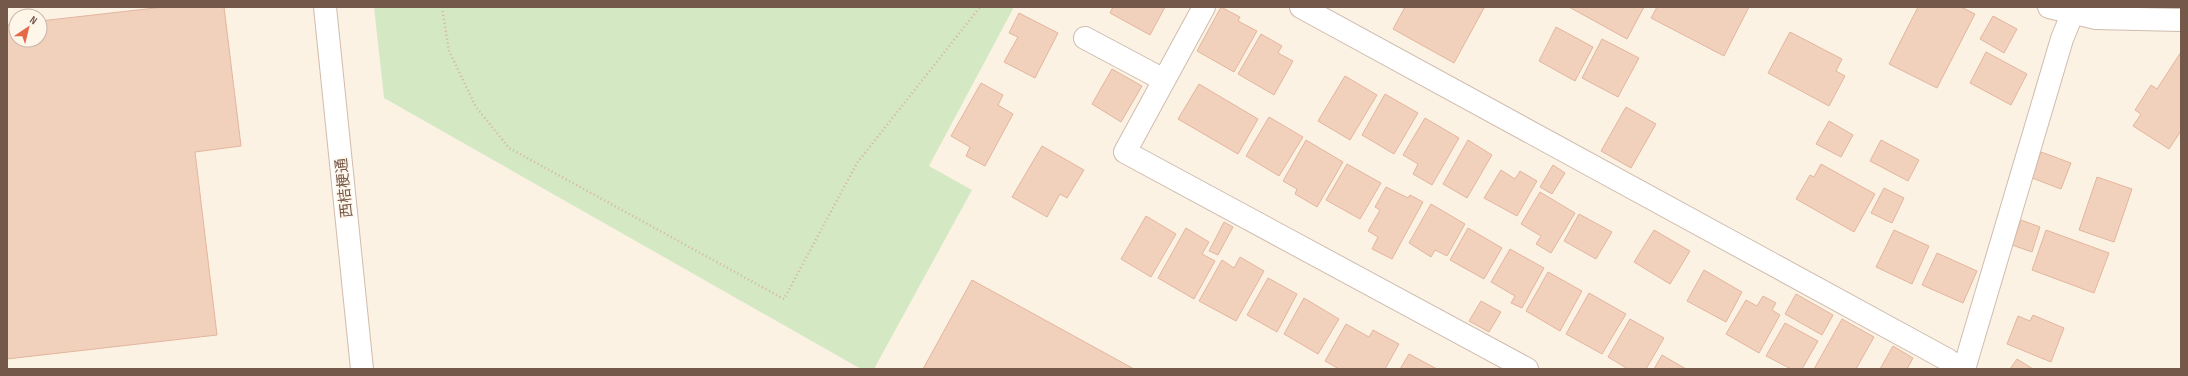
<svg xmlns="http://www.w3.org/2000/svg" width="2188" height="376" viewBox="0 0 2188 376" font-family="'Sofia Sans Condensed','Noto Sans JP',sans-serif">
  <rect width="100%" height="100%" fill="#fcf2e4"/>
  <path fill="#d4e9c3" d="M374,7H1014L929,166L972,190L874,369H861L384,98Z"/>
  <path fill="#f1d0bc" stroke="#e3b69d" d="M164,7H224L241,146L195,152L217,335L7,359V25L16,24V40H40V21Z
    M1113,7H1165L1150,35L1110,13Z
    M1221,7L1240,17L1238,21L1257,31L1234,72L1197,51Z
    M1405,7H1482L1484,8L1454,63L1393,29Z
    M1569,7H1644L1627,39Z
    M1657,7H1749L1724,56L1651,18Z
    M1918,7H1961L1975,14L1937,88L1889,64Z
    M1019,13L1058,33L1035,78L1004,62L1018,37L1009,33Z
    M1993,16L2017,29L2004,53L1980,39Z
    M1556,27L1593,47L1575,81L1539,61Z
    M1790,32L1842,59L1836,71L1845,76L1829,106L1768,73Z
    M1261,34L1282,46L1278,53L1293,61L1274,95L1238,74Z
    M1602,39L1639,58L1618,97L1582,78Z
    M1986,52L2027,74L2011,105L1970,83Z
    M2181,52V131L2169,149L2133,126L2141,114L2135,110L2151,85L2157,89Z
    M1112,69L1142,86L1121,122L1092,104Z
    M1345,76L1377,95L1350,140L1318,121Z
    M981,83L1003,95L998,105L1013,114L985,166L966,156L970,147L951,136Z
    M1199,84L1258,119L1238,154L1178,119Z
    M1385,94L1418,113L1394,154L1362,135Z
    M1626,107L1656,124L1631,168L1601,151Z
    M1269,117L1303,137L1279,176L1246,156Z
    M1425,118L1459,138L1432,185L1413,174L1418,164L1403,155Z
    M1829,121L1853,135L1841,157L1816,144Z
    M1306,140L1343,162L1317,207L1295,194L1297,189L1283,181Z
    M1468,140L1492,155L1467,198L1443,184Z
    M1881,140L1919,160L1908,181L1870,161Z
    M1042,146L1084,170L1067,198L1060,194L1047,217L1012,197Z
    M2041,152L2071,163L2061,189L2032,178Z
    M1347,164L1381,183L1360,219L1326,200Z
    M1821,164L1875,194L1854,232L1796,199L1810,175L1814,177Z
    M1553,165L1565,173L1552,194L1540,187Z
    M1501,170L1515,179L1520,171L1537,181L1517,216L1484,198Z
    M2097,177L2132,189L2114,242L2079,230Z
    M1386,187L1408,198L1410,195L1423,202L1392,259L1372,249L1378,237L1368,231L1380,210L1375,207Z
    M1884,188L1904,198L1892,223L1871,213Z
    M1540,192L1575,213L1551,253L1536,244L1541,236L1521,224Z
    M1431,204L1465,224L1447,256L1435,250L1431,257L1409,243Z
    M1579,214L1612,232L1596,259L1564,241Z
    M1146,216L1176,234L1151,277L1121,259Z
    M2021,220L2040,227L2032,252L2012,245Z
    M1224,222L1233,227L1218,255L1209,251Z
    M1186,228L1209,242L1202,254L1215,261L1194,299L1158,278Z
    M1468,228L1502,248L1484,279L1450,260Z
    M1654,230L1690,251L1670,284L1634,262Z
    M1894,230L1929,246L1912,284L1876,267Z
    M2046,230L2109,253L2094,293L2032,270Z
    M1510,249L1544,268L1522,308L1511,303L1515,296L1491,282Z
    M1937,253L1977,271L1963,303L1922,285Z
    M1240,257L1264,271L1236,321L1199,301L1222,260L1234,268Z
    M1704,270L1742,292L1726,322L1687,301Z
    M1548,272L1582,291L1560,331L1526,311Z
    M1268,278L1297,294L1277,332L1247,315Z
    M972,280L1134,369H923Z
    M1589,293L1626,314L1602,354L1566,334Z
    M1796,294L1833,315L1822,335L1785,314Z
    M1763,296L1776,303L1772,310L1780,315L1759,353L1726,334L1746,300L1757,306Z
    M1304,298L1339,319L1318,354L1284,334Z
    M1481,301L1501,312L1489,332L1469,321Z
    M2033,315L2064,328L2051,362L2007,344L2018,316L2030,321Z
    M1630,319L1664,338L1646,369H1628L1608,357Z
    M1842,319L1874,337L1856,369H1814Z
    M1785,323L1818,341L1802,369H1791L1766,356Z
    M1346,324L1369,337L1373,330L1399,344L1385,369H1339L1325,361Z
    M1893,346L1913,358L1907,369H1880Z
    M1409,354L1437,369H1400Z
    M1662,355L1686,369H1654Z
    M2017,359L2033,369H2010Z"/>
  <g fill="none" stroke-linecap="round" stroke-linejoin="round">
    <g stroke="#cfbcae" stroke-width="24">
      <path id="street" d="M1204,7L1125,152L1527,369
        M1301,7L1948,360L1959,369
        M2049,7L2096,18L2181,20
        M1085,38L1164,80
        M1964,369L2062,39L2075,7"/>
    </g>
    <g stroke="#d2bbab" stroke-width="24">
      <path id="secondary" d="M325,7L362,369"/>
    </g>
    <path stroke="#d6b3a0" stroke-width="2.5" stroke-dasharray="1 3" stroke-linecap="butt" d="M442,7L449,51L476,107L509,148L784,299L857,163L980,7"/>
    <use href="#street" stroke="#fff" stroke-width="22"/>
    <use href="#secondary" stroke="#fff" stroke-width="22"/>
  </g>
  <g text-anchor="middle" stroke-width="3" stroke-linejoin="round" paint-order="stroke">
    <g font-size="15" fill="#74584a" stroke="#fff6ea">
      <text transform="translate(344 188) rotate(-96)" y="5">西桔梗通</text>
    </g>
  </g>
  <rect width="2188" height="376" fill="none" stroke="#74584a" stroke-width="16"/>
  <g transform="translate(28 28) rotate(35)"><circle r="19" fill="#fff6ea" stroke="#c7b7aa"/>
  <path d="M0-3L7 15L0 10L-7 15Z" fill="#e4694b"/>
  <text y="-6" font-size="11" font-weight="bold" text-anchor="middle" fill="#74584a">N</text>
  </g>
</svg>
